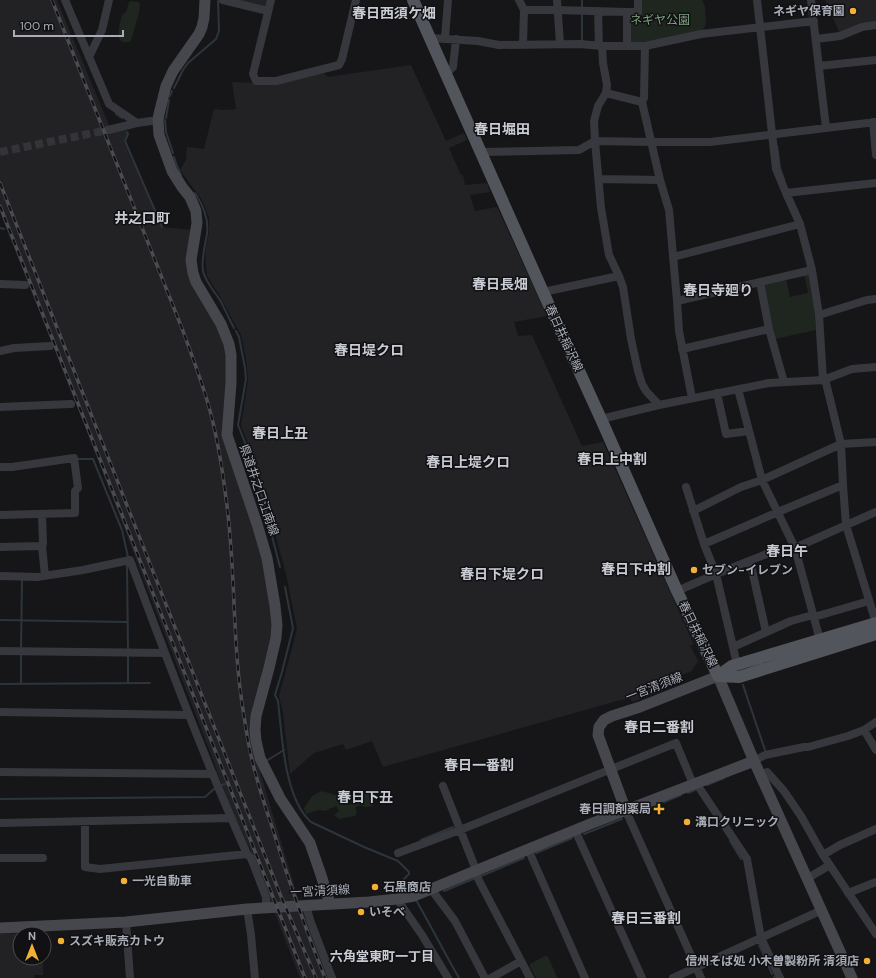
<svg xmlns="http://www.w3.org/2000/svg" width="876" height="978" viewBox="0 0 876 978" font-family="'DM Sans','Noto Sans JP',sans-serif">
  <rect width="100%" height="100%" fill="#161618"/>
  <path fill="#222225" d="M0,0H57L112,132L126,130L127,134L124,142L161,227L193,230L188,252L217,324L228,354L223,425L264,561L274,635L251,742L299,901L269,902V896L249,847L241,838L212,757L80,414L0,213Z
    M235,0H268L266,6L263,7Z
    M825,0H876V23L840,34Z
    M411,65L446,141L464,133L467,140L449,148L461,175H463L465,185L487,183L490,192L470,195L475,211L497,207L547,316L514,322L518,336L532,335L582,446L603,442L694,645H690L698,661L692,671L660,683L662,691L632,702L630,698L617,701L383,767L372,741L346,750L343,744L314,753L290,774L283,713L279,696L297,629L286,574L256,464L241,426L248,380L246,359L241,335L218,293L207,276L205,253L209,232V218L202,200L180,170L186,160L187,147L204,149L214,109L223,110L236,109L232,82L276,84L322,72L328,77Z
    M304,910L306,915L305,917L330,978H300L274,911Z
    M42,932V934H20V958H43V975H34V978H0V934Z"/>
  <path fill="#1e261f" d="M641,0H702L705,7L706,24L703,30C689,33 640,48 629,41L631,15Z
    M131,1L138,2L140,4L139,13L131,41C112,48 120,24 122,15L126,12L129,2Z
    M808,273L810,276L814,307L816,330L775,339L763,287L766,283L786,279L790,297L807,293L808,292L804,274Z
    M322,791L335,795L340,796L343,797L346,803L350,805L352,803L351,797L352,796L357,795L360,796L366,793C372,795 374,800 372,806C371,806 369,807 367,807C362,807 359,803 355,808L357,811L355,816L339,819L334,815L339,811L336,806L325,811L318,810L306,814L304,808L312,796Z
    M545,956L548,957L554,970L557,978H536L530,967V964Z"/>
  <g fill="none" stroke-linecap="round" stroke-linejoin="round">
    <path stroke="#2c353c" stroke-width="2" d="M582,8V0
      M582,14V41
      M174,88L183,70L188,63L216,39L219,31L218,1
      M170,96L172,91
      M116,114L122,118
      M166,118L169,100
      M165,120L166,132L173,153
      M127,132L128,134L125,141L162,227
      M777,146L780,168L784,179
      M174,157L177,166L181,175
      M195,193C203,205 209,219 207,234C205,247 201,258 203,271C205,281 214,291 220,300C225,309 229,319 234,328
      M0,228L4,229
      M236,331L239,337L245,368L246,379L238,425L253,463L280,567
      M76,459H93L122,530L128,557
      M127,565L128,650
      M285,587L293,628L282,672L275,695L278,701C282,736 284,798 311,822L364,847L398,861L409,872V874L404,879L409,890
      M0,620L127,622
      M21,648L22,580
      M21,655V684
      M128,656V683
      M0,684L150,683
      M743,685L765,750
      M266,761L284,750
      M222,785L225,784
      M707,785L724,778
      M688,793L695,790
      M0,799L205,797L214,789
      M664,802L681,795
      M634,814L659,804
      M584,834L622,819
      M421,840L453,827
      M730,841L741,859
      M536,853L572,838
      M481,876L524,858
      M444,891L473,879
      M416,900C431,926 444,952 459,978
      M759,945L766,960
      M767,963L772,974
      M774,977V978"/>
    <path stroke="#333438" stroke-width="8" stroke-dasharray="8 4" stroke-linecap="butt" d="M0,152L108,130"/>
    <path stroke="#37383d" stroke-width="8" d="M65,0L109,104L137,123
      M223,0L268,11
      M271,0L253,74L256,81H276L339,65L342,59L356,0
      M519,0L524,10L523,44
      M557,0L560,44
      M757,0L776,169L786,193L800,224L812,270L819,315L823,380
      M811,0L826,128
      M524,10H557L627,12
      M598,11L599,46
      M430,38L478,41L499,45L580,44L602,46L603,63L607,85L606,93L598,106L594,121L595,141L601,208L609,255L619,276L623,287L631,339L638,371L642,384L646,391L659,405
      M445,38L448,0
      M816,39L840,36L862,27L876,25
      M602,46H645L701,34L814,21
      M627,46V12H638V0
      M645,46L644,98L642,102L660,180L669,210L677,301L812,270
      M89,57L102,30L109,0
      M819,66L876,60
      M446,74L453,67L456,39
      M606,93L642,102
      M873,122L876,155
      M108,130L137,123L158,120
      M481,152L579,150L595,141L651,142H710L876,122
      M599,179L660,180
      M786,193L876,183
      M673,257L800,224
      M760,282L769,329L784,382
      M0,284L25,285
      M543,292L619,276
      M677,301L679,331L692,398
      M819,315L867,300L876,299
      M682,349L769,329
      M0,351L14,348L50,346
      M825,379L841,444L843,485L846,525L876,623
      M738,389L762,480L795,548L820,640
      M717,393L726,434L749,431
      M0,407L71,404
      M601,419L659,405L769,383L823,380L852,369L876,367
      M0,467H12L74,458L78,488L75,491V513L0,515
      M686,487L704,544L716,574L733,647
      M693,511L741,487L762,480L841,444L876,442
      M704,544L778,512L843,485
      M42,546L45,576
      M0,547L42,546L43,544L42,514
      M750,561L766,632
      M0,576L37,577L83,570L130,560C167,659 204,758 247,854L251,858L266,897V907
      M677,591L716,574L769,553L795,548L806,543L876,512
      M814,617L869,601
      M0,651L165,653
      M737,665L733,647L791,621L813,615
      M0,712L189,715
      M864,730L876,750
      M754,761L765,755L804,747H808L848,736L864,730L876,722
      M0,772L213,774
      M761,775L767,772L784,791L801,816L823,855L876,934
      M696,783L747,859L761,938L780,978
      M443,786L476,870
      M626,811L701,978
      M85,822V867L100,869L247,854
      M0,823L231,818
      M575,830L642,978
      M528,849L585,978
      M398,853L460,830L676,743L693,784
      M823,855L840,845L876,829
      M0,858H43
      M474,871L530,978
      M808,878L830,865
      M431,889L455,921L485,978
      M848,893L876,882
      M397,899L422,935L448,978
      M306,905L310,920L332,978
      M247,909L251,935L255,978
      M126,922L130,978
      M491,978L521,961
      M673,978L822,910"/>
    <path stroke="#45474d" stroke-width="11" d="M205,0L204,18L202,27L199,34L173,71L166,86L159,114L158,120L159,135L172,171L182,187L190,197L196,211L197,223L191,260L193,273L196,282L221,324L229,344L231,355V383L227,435L257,524L267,558L275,606L277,625L276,638L269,668L256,716L255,730L256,741L260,758L280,798L310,843L321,875L330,904
      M626,811L598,735L599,727L604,720L612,716L640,707L718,676L754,761L852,978
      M0,928L126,922L247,909L369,902L397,899L414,896L590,824L754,761"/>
    <path stroke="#53555c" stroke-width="12" d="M413,0L543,292L601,419L677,591L718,676
      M718,676L732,666L876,623
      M718,676L739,677L876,634"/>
    <g stroke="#4a4c52" stroke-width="3.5">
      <path id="rail" d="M52,0L183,331C192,356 202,382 209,407C218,439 223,473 227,506C236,576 232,647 244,716C247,736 250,756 256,775C261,795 268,814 274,833C289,882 306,930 325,978
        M0,183L280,894L316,978
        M0,206L305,978"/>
    </g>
    <use href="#rail" stroke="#111113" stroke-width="2" stroke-dasharray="6" stroke-linecap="butt"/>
  </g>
  <g fill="#f2b134" stroke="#111113" stroke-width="1.5">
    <circle cx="853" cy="11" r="4"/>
    <circle cx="694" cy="570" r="4"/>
    <path d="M657 803h4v4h4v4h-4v4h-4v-4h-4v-4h4z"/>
    <circle cx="687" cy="822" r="4"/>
    <circle cx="124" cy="881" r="4"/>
    <circle cx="375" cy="887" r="4"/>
    <circle cx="361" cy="912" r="4"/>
    <circle cx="61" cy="941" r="4"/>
    <circle cx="867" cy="961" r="4"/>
  </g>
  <g text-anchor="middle" stroke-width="3" stroke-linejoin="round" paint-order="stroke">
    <g font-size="12" font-weight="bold" fill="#a8adb8" stroke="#111113" text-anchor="start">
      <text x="845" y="15" text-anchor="end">ネギヤ保育園</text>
      <text x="702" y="574">セブン-イレブン</text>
      <text x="651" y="813" text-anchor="end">春日調剤薬局</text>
      <text x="695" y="826">溝口クリニック</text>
      <text x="132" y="885">一光自動車</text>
      <text x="383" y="891">石黒商店</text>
      <text x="369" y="916">いそべ</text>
      <text x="69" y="945">スズキ販売カトウ</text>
      <text x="859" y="965" text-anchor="end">信州そば処 小木曽製粉所 清須店</text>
    </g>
    <g font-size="12" fill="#7fa381" stroke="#111113">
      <text x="660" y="24">ネギヤ公園</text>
    </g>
    <g font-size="12" fill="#a8adb8" stroke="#111113">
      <text transform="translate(564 338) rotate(65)" y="4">春日井稲沢線</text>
      <text transform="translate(259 490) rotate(71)" y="4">県道井之口江南線</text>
      <text transform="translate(698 634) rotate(64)" y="4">春日井稲沢線</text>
      <text transform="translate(654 687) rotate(-21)" y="4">一宮清須線</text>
      <text transform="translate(320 891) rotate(-3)" y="4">一宮清須線</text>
    </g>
    <g font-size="13" font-weight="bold" fill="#c9ccd4" stroke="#111113">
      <text x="382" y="961">六角堂東町一丁目</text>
    </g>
    <g font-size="14" font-weight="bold" fill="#c9ccd4" stroke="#111113">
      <text x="394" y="18">春日西須ケ畑</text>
      <text x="502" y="134">春日堀田</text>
      <text x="142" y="223">井之口町</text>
      <text x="500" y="289">春日長畑</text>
      <text x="718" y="295">春日寺廻り</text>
      <text x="369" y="355">春日堤クロ</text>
      <text x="280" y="438">春日上丑</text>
      <text x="612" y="464">春日上中割</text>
      <text x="468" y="467">春日上堤クロ</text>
      <text x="787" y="556">春日午</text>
      <text x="636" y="574">春日下中割</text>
      <text x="502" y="579">春日下堤クロ</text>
      <text x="659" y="732">春日二番割</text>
      <text x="479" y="770">春日一番割</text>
      <text x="365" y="802">春日下丑</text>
      <text x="646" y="923">春日三番割</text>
    </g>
  </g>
  <g transform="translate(32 946)"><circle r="19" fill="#111113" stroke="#4d4f55"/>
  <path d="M0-3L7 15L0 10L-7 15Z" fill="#f2b134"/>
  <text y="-6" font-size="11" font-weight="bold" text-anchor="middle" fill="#a8adb8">N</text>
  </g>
  <path d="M14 30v6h109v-6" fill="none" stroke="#a8adb8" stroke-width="2"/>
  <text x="20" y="30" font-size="12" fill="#a8adb8" stroke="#111113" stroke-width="3" paint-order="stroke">100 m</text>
</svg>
